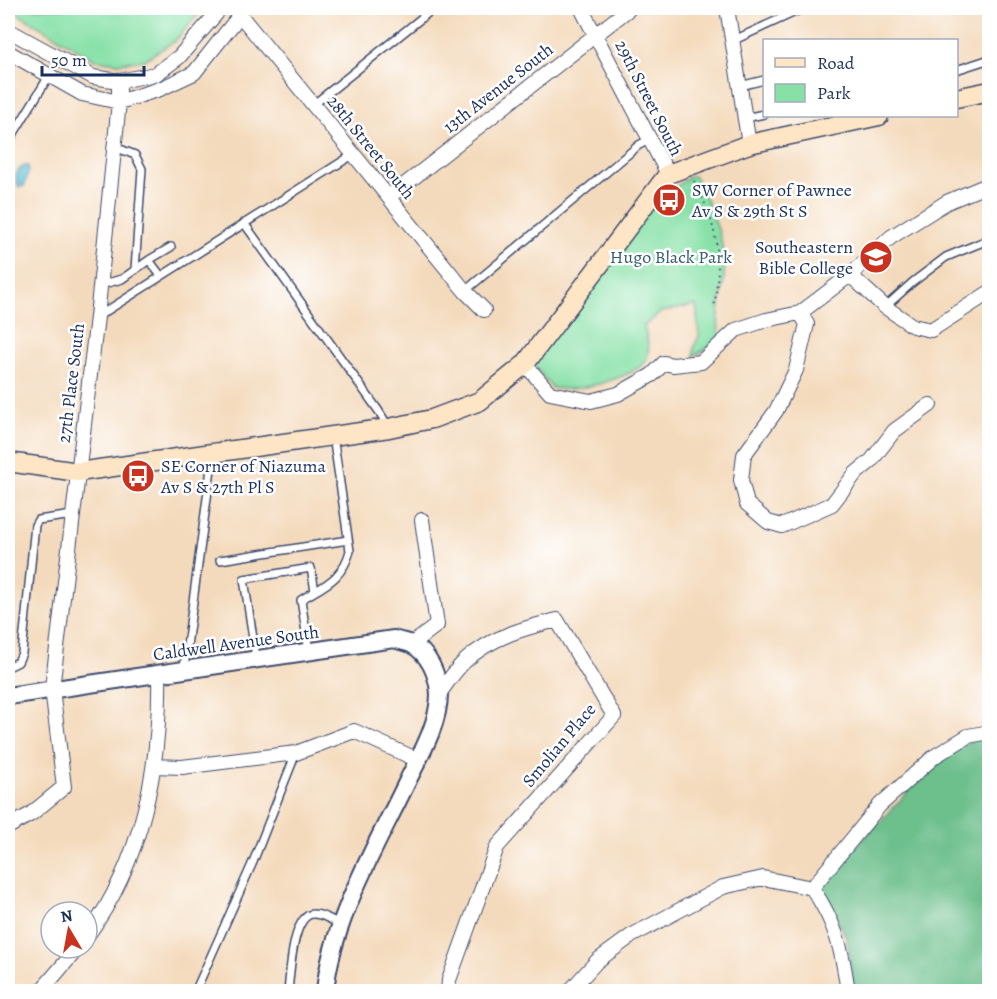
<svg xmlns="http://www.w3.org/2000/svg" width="997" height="999" viewBox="0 0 997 999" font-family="Alegreya,serif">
  <rect width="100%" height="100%" fill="#fff"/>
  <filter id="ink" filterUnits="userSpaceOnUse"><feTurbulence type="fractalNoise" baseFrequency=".0167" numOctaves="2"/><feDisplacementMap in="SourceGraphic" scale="12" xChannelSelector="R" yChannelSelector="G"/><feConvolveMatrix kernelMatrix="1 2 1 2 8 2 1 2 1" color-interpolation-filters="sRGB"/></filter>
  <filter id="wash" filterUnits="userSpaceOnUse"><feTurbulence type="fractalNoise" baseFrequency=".008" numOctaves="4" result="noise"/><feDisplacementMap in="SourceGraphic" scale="24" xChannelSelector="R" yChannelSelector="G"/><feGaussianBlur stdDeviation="1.35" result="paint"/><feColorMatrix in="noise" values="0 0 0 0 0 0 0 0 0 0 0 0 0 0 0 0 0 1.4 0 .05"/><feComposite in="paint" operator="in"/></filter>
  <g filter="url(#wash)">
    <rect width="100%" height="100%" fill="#f4dabc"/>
    <path fill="#87e1a7" stroke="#518882" stroke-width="1.5" d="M8,8H204L175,41L144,60L119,63L95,60Z
      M690,176H694L699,183C713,216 726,239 724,277C723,293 715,322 720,337L713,345L694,356V347L699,336L696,305L661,312L644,326C646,336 651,349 647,358C641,375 588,388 571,389C565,389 558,389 552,388L531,361L639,216Z"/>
    <path fill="#6dbf8c" stroke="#447775" stroke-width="1.5" d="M989,738V991H853L847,939L820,885L942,756L972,740Z"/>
    <path fill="#56bed3" stroke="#387698" stroke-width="1.5" d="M25,166H28L29,171L24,186L19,187C15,180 14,170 25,166Z"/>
  </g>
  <g filter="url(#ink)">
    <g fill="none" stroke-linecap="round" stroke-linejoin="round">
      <g stroke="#3c496c" stroke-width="10">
        <path id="service" d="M732,41L804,8
          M956,70L990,59
          M740,86L764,80
          M313,105L434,8
          M745,118L764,114
          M8,143L49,76
          M115,147L135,155L142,169L135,270
          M244,223L378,410L388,426
          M149,260L171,247
          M100,285L122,279L149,260L161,276
          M465,291L639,145L651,139
          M885,307L913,282L946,257L990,239
          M97,317L354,154
          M220,560L348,540
          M309,651L301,600C324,585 342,580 350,551L333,436
          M256,658L244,579L311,568L315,591
          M8,667L18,662L22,653L35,525L38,520L73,515
          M184,668L213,454
          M195,992L253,862L296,753
          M288,992C290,975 292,913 314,914C323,914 333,921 341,925"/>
      </g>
      <g stroke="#3c496c" stroke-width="16">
        <path id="minor" d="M232,8L240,15L465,291L484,310
          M581,8L668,174
          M727,8L749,144
          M8,30L93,77L119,81L156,74L179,57L216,14L218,8
          M8,52L82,94L119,102L160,89L194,73L240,15L241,8
          M990,184L947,202L891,237L850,275L885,307L913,326L931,330L990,292
          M389,197L630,8
          M800,313L850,275
          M525,364L550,393L591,401L618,394L652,375L664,363L673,365L701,362L736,330L766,320L800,313L807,324L796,370L776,411L744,455L741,480L747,504L768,522L782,526L832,504L855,474L871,461L894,431L930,405
          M412,644L437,625L422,520
          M439,694C447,683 455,670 465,661C491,637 524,628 557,620L614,716L497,847L449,980L448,992
          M154,766L182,767L296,753L354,731L418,760
          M8,827L31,814L64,787L52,689L97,317L119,102V81
          M812,888L880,805L935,756L968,736L990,732
          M812,888C836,923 842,949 848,992
          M87,936C142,862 161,765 159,674
          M40,992L78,948
          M569,992L597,961L631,936L723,887L763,878L812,888"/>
      </g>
      <g stroke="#3c496c" stroke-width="20">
        <path id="tertiary" d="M8,696L394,639C399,641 406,642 411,644C429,653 438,675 439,694C439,723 421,754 408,780C378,843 331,921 325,992"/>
      </g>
      <g stroke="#3c496c" stroke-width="21">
        <path id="secondary" d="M956,98L990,91
          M8,462L78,472L389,428L432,419L480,401L525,364L668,174L749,144L879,116"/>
      </g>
      <path stroke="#3c496c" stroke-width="2" stroke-dasharray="1.5 4.5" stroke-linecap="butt" d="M694,181C712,214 721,246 717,283C716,291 716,299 714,306"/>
      <use href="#service" stroke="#fff" stroke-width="7"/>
      <use href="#minor" stroke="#fff" stroke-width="14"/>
      <use href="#tertiary" stroke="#fff" stroke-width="16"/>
      <use href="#secondary" stroke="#fee5c5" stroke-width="18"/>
    </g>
  </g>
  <defs>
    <g id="bus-disc" transform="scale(1.725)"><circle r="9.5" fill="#c8321e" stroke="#fff"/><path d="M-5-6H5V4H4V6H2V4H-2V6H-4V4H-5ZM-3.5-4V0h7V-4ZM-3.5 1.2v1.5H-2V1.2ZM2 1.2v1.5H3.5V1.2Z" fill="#fff"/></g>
    <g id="school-disc" transform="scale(1.725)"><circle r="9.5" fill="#c8321e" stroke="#fff"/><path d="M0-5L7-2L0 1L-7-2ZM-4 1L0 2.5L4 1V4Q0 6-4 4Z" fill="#fff"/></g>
  </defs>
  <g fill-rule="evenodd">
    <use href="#bus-disc" x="669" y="200"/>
    <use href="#school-disc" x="876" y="257"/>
    <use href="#bus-disc" x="138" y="476"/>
  </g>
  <g text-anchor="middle" stroke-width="5" stroke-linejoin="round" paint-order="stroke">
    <g font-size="18" fill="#1b2f5e" stroke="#fff">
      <text transform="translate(498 88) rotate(-38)" y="6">13th Avenue South</text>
      <text transform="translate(649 98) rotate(63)" y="6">29th Street South</text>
      <text transform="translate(371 147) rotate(51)" y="6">28th Street South</text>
      <text transform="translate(71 383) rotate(-83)" y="6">27th Place South</text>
      <text transform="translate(236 643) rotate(-8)" y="6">Caldwell Avenue South</text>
      <text transform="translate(559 745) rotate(-50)" y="6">Smolian Place</text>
    </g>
    <g font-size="18" fill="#1b2f5e" stroke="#fff" text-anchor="start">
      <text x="692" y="196">SW Corner of Pawnee<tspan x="692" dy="21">Av S &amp; 29th St S</tspan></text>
      <text x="853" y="253" text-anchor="end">Southeastern<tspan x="853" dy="21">Bible College</tspan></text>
      <text x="161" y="472">SE Corner of Niazuma<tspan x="161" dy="21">Av S &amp; 27th Pl S</tspan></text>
    </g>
    <g font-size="18" fill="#365c70" stroke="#fff">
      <text x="671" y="263">Hugo Black Park</text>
    </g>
  </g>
  <rect width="997" height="999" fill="none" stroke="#fff" stroke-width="30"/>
  <rect x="763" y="39" width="195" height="78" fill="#ffffff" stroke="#a4acbf" stroke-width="1.5"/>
  <rect x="775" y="58" width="30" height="9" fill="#fee5c5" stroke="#a4acbf" stroke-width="1.5"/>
  <text x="817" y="69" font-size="18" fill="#1b2f5e">Road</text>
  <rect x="775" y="84" width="30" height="18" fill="#87e1a7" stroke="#a4acbf" stroke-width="1.5"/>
  <text x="817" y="99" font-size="18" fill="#1b2f5e">Park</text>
  <g transform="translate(69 930) rotate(350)"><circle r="28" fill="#ffffff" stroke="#a4acbf" stroke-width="1.5"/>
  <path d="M0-4.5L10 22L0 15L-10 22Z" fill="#c8321e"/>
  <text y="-9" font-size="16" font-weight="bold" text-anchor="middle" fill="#1b2f5e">N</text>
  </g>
  <path d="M42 66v9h102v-9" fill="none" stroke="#1b2f5e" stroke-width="3"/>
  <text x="51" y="66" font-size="18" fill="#1b2f5e" stroke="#ffffff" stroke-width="4.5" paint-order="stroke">50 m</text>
</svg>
